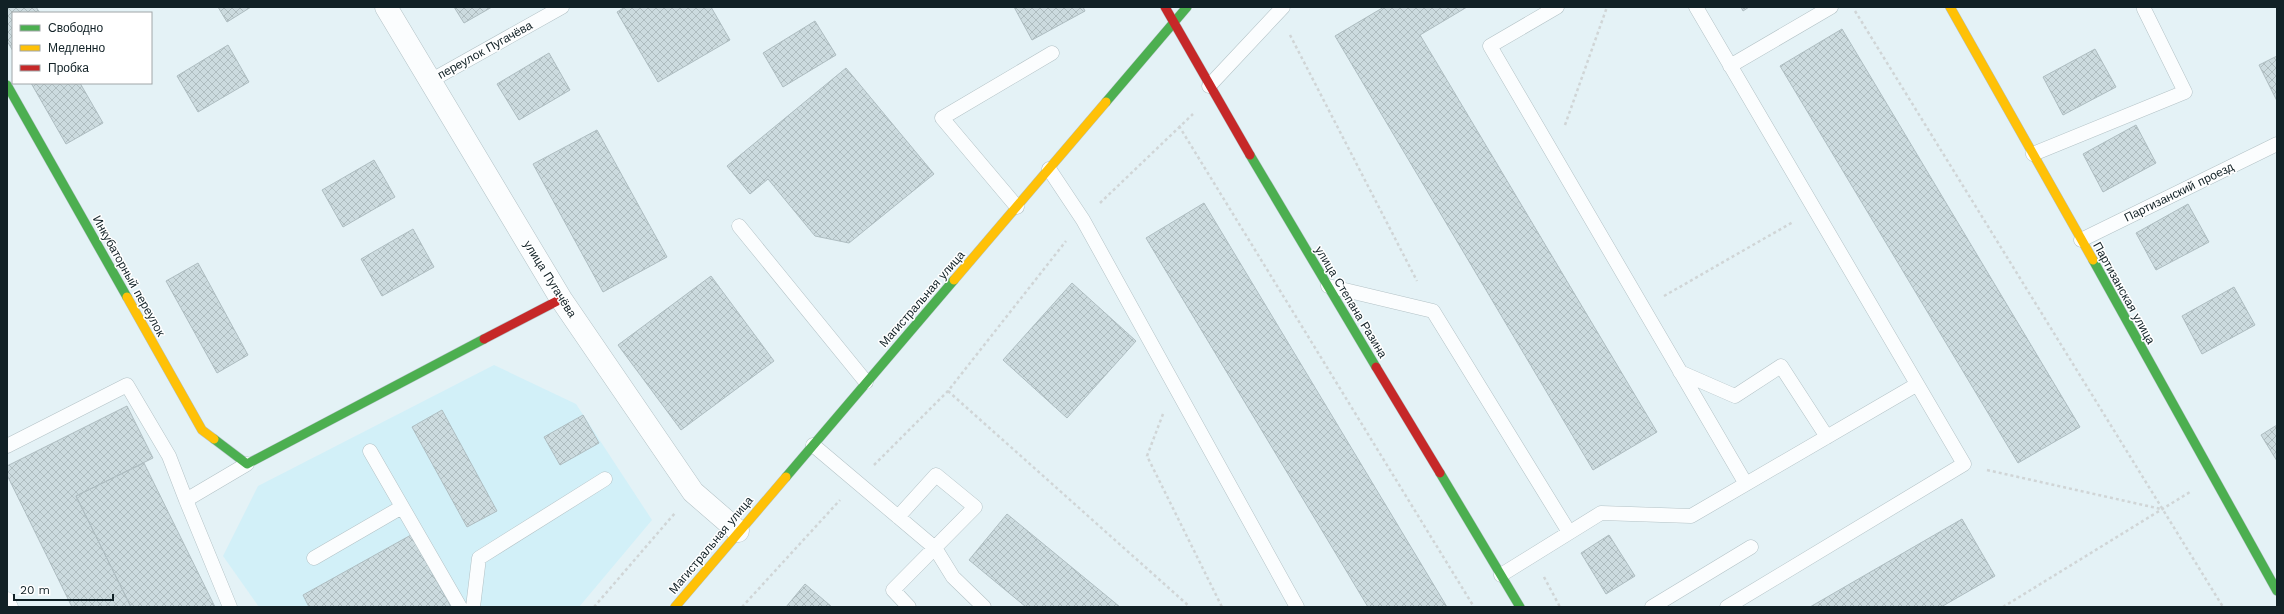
<svg xmlns="http://www.w3.org/2000/svg" width="2284" height="614" viewBox="0 0 2284 614" font-family="'Work Sans',sans-serif">
  <defs>
    <pattern id="building-cross-hatch" width="8" height="8" patternUnits="userSpaceOnUse"><rect width="8" height="8" fill="#ccdbdf"/><path d="M0 0l8 8M0 8l8-8" fill="none" stroke="#aebcbf"/></pattern>
  </defs>
  <rect width="100%" height="100%" fill="#e4f2f6"/>
  <path fill="#d2f0f8" d="M494,365L576,404L652,520L579,607H259L223,556L258,486Z"/>
  <path fill="url(#building-cross-hatch)" stroke="#aebdc1" d="M7,7H36L40,13H13V51L7,41Z
    M218,7H251L227,22Z
    M454,7H492L464,23Z
    M625,7H711L730,40L658,82L617,12Z
    M1014,7H1083L1085,11L1032,40Z
    M1384,7H1467L1420,35L1657,432L1593,470L1335,36Z
    M1741,7H1749L1743,11Z
    M815,21L836,55L783,87L763,53Z
    M1842,29L2080,427L2018,463L1780,66Z
    M228,45L249,82L198,112L177,76Z
    M2095,49L2116,87L2063,115L2043,77Z
    M549,53L570,90L519,120L497,84Z
    M2277,56V101L2259,65Z
    M846,68L934,174L849,243L815,236L768,179L750,194L727,166Z
    M31,83H80L103,123L66,144Z
    M2136,125L2156,163L2103,192L2083,154Z
    M597,130L667,257L603,292L533,164Z
    M374,160L395,197L343,227L322,190Z
    M1204,203L1447,607H1368L1146,238Z
    M2188,204L2209,242L2156,270L2136,233Z
    M413,229L434,267L382,296L361,259Z
    M198,263L248,355L217,373L166,281Z
    M711,276L774,361L681,430L618,345Z
    M1072,283L1136,341L1067,418L1003,360Z
    M2234,287L2255,325L2202,354L2182,316Z
    M127,406L153,458L76,496L131,607H72L7,475V466Z
    M442,410L497,511L467,527L412,427Z
    M583,415L599,443L560,465L544,437Z
    M2277,425V461L2261,435Z
    M144,463L215,607H131L76,496Z
    M1007,514L1120,607H1026L969,560Z
    M1962,519L1995,576L1941,607H1810Z
    M411,535L451,607H309L303,595Z
    M1609,535L1635,576L1606,594L1581,553Z
    M805,584L832,607H786Z"/>
  <g fill="none" stroke-linecap="round" stroke-linejoin="round">
    <g stroke="#b3c2c6" stroke-width="15">
      <path id="lane" d="M1557,7L1490,46L1746,484
        M1696,7L1964,464L1727,607
        M1730,66L1831,7
        M430,81L562,7
        M1209,86L1283,7
        M2033,154L2185,92L2144,9
        M1049,169L1083,220L1297,607
        M1017,207L942,118L1052,53
        M739,226L866,382
        M2081,240L2277,144
        M1328,286L1433,311L1569,532
        M1680,372L1735,396L1781,366L1827,437
        M813,445L935,548L953,577L984,607
        M7,446L127,385L169,456L186,500
        M370,451L460,607
        M898,517L936,475L975,507L893,590L909,607
        M314,558L402,507
        M1501,575L1601,513L1691,516L1916,385
        M7,599L11,607
        M230,607L186,500L247,464
        M473,607L479,558L605,479
        M1652,607L1751,547"/>
    </g>
    <g stroke="#b3c2c6" stroke-width="23">
      <path id="street" d="M386,7L561,299L693,492L738,531"/>
    </g>
    <g stroke="#b3c2c6" stroke-width="10">
      <path id="fast" d="M7,85L127,297
        M1106,102L1187,7
        M1250,155L1376,367
        M2093,260L2277,591
        M214,439L247,464L484,339
        M1440,473L1520,607
        M786,477L954,280"/>
    </g>
    <g stroke="#b3c2c6" stroke-width="10">
      <path id="slow" d="M1950,7L2093,260
        M954,280L1106,102
        M127,297L202,430L214,439
        M675,607L786,477"/>
    </g>
    <g stroke="#b3c2c6" stroke-width="10">
      <path id="jam" d="M1165,7L1250,155
        M484,339L561,299
        M1376,367L1440,473"/>
    </g>
    <path stroke="#d0d5d6" stroke-width="2.5" stroke-dasharray="3 3" stroke-linecap="butt" d="M1855,11L2223,607
      M1290,35L1417,281
      M1565,125L1607,7
      M1179,126L1474,607
      M1100,203L1193,114
      M1664,296L1793,222
      M948,391L1190,607
      M1163,414L1147,456L1222,607
      M874,465L948,391L1066,241
      M1987,470L2161,509
      M1544,577L1560,607
      M594,607L675,513
      M742,607L840,500
      M2003,607L2190,492"/>
    <use href="#lane" stroke="#fbfdfe" stroke-width="14"/>
    <use href="#street" stroke="#fbfdfe" stroke-width="22"/>
    <use href="#fast" stroke="#4caf50" stroke-width="9"/>
    <use href="#slow" stroke="#ffc107" stroke-width="9"/>
    <use href="#jam" stroke="#c62828" stroke-width="9"/>
  </g>
  <g text-anchor="middle" stroke-width="3" stroke-linejoin="round" paint-order="stroke">
    <g font-size="12" fill="#112126" stroke="#fff">
      <text transform="translate(485 50) rotate(-29)" y="4">переулок Пугачёва</text>
      <text transform="translate(2179 192) rotate(-26)" y="4">Партизанский проезд</text>
      <text transform="translate(129 276) rotate(61)" y="4">Инкубаторный переулок</text>
      <text transform="translate(550 279) rotate(58)" y="4">улица Пугачёва</text>
      <text transform="translate(2124 293) rotate(61)" y="4">Партизанская улица</text>
      <text transform="translate(922 299) rotate(-49)" y="4">Магистральная улица</text>
      <text transform="translate(1351 302) rotate(59)" y="4">улица Степана Разина</text>
      <text transform="translate(711 545) rotate(-50)" y="4">Магистральная улица</text>
    </g>
  </g>
  <rect width="2284" height="614" fill="none" stroke="#112126" stroke-width="16"/>
  <rect x="12" y="12" width="140" height="72" fill="#ffffff" stroke="#a0a6a8"/>
  <rect x="20" y="25" width="20" height="6" fill="#4caf50" stroke="#a0a6a8"/>
  <text x="48" y="32" font-size="12" fill="#112126">Свободно</text>
  <rect x="20" y="45" width="20" height="6" fill="#ffc107" stroke="#a0a6a8"/>
  <text x="48" y="52" font-size="12" fill="#112126">Медленно</text>
  <rect x="20" y="65" width="20" height="6" fill="#c62828" stroke="#a0a6a8"/>
  <text x="48" y="72" font-size="12" fill="#112126">Пробка</text>
  <path d="M14 594v6h99v-6" fill="none" stroke="#112126" stroke-width="2"/>
  <text x="20" y="594" font-size="12" fill="#112126" stroke="#ffffff" stroke-width="3" paint-order="stroke">20 m</text>
</svg>
